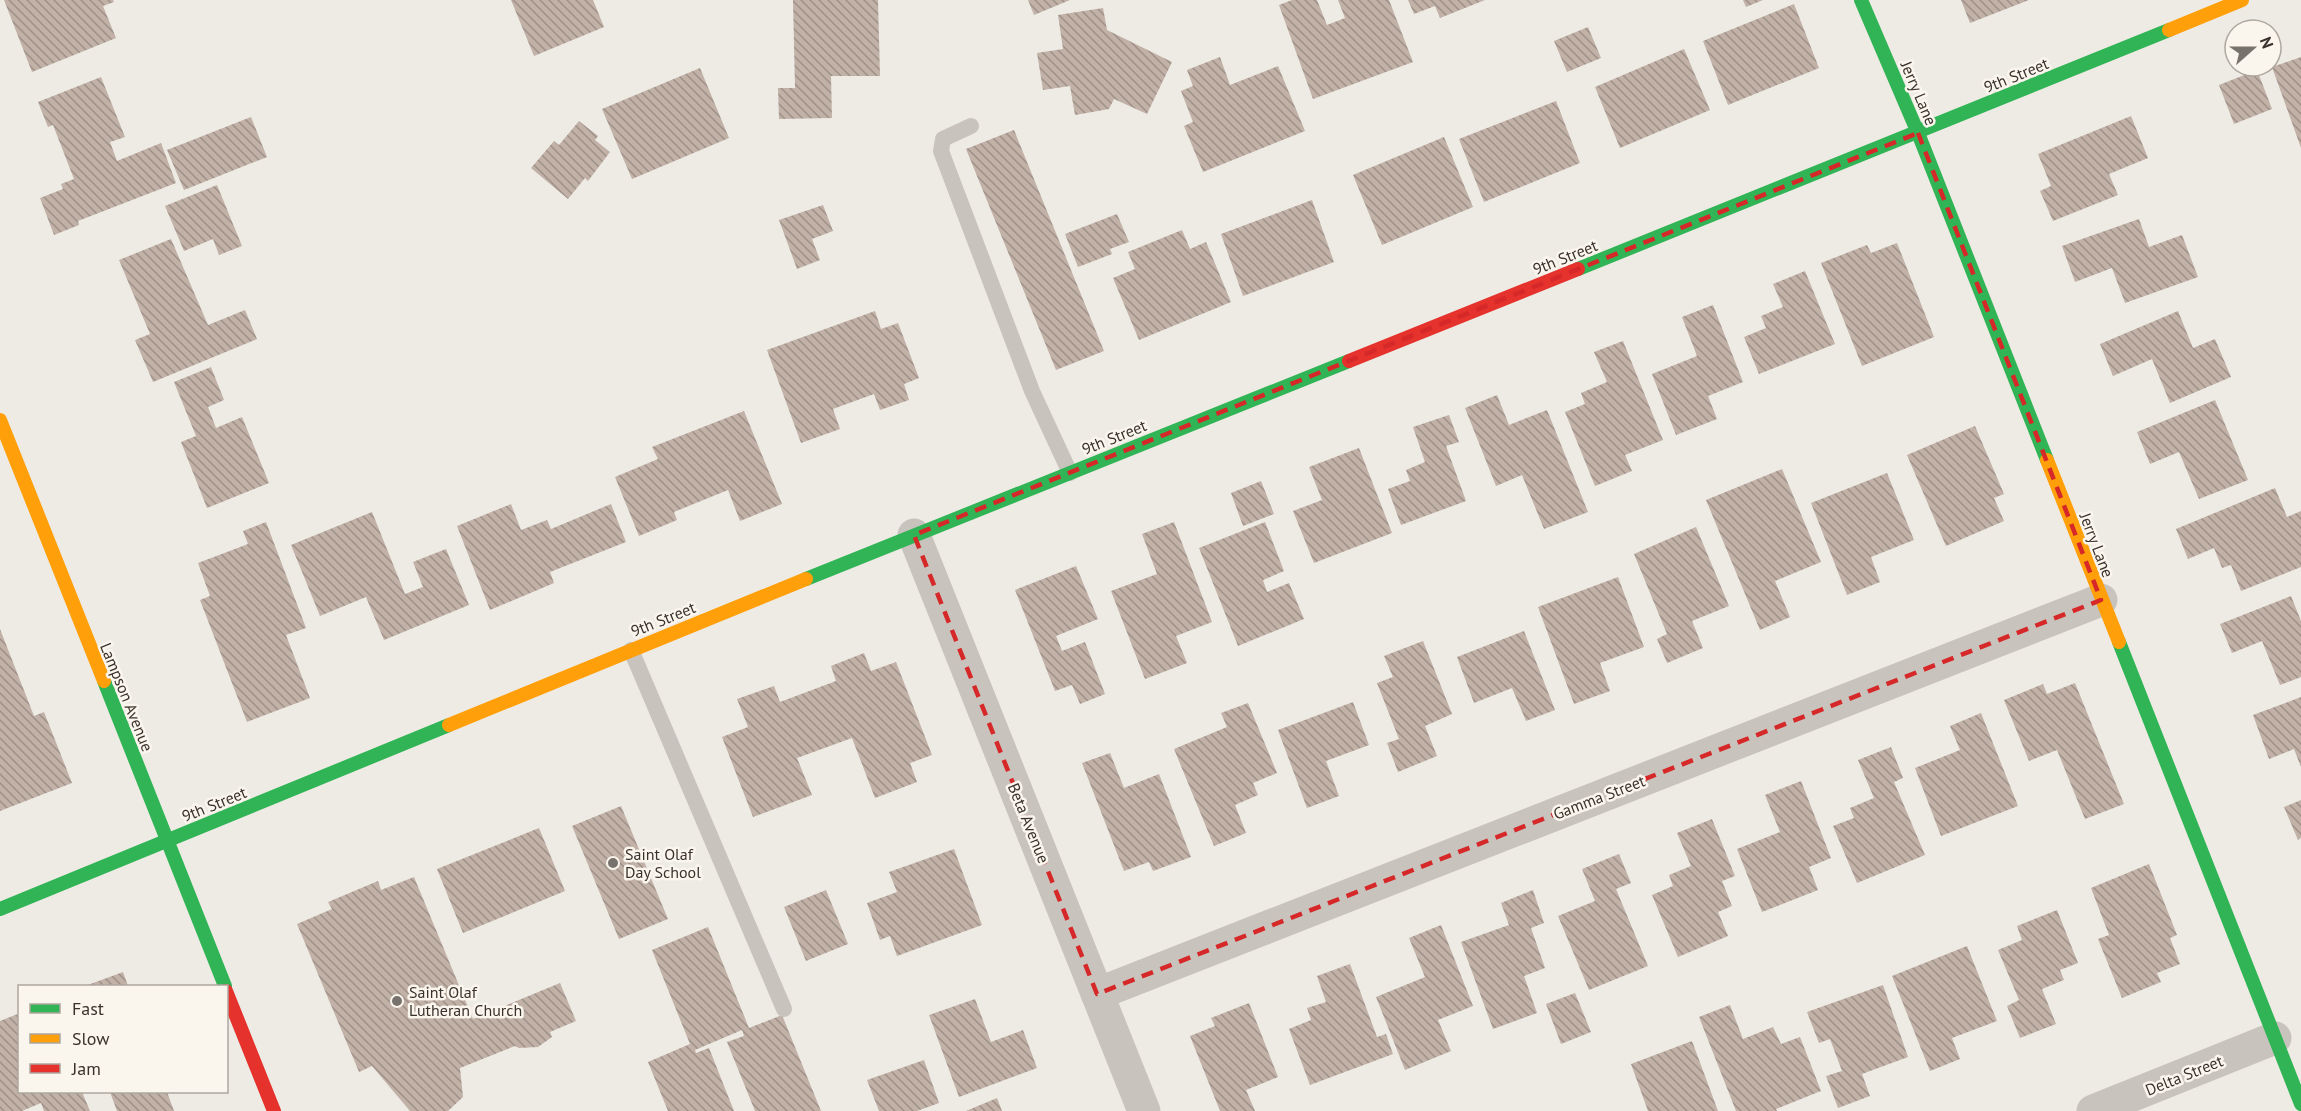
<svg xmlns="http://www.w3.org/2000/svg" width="2301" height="1111" viewBox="0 0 2301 1111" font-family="'PT Sans',sans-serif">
  <defs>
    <pattern id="building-back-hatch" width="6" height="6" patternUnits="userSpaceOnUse" patternTransform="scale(1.5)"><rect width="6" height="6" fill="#c1b1a7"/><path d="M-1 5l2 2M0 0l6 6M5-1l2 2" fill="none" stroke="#9e9188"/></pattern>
  </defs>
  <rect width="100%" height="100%" fill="#eeebe5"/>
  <path fill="url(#building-back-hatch)" d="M4,0H113L114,2L103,6L116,38L32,72Z
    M511,0H593L604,27L534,56Z
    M793,0H878L880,76H831L832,118L779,119L778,88H795Z
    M1028,0H1070L1034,15Z
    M1292,0H1317L1327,25L1345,18L1338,0H1389L1413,62L1313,99L1279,5Z
    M1408,0H1485L1440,18L1435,6L1414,14Z
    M1743,0H1763L1746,7Z
    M1961,0H2029L1970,23Z
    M1794,4L1819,68L1728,105L1703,41Z
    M1103,8L1107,30L1172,62L1147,114L1114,99L1109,109L1075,115L1070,86L1043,90L1037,53L1063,49L1058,15Z
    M1588,27L1601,58L1567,72L1554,41Z
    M1684,49L1710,110L1620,148L1595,87Z
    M1220,57L1230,85L1278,66L1305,131L1203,172L1184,126L1193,122L1181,91L1193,86L1187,70Z
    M2301,57V148L2272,67Z
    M700,68L729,138L632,179L602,109Z
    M2257,70L2272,109L2234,124L2219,85Z
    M101,77L125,137L110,142L117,161L161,143L176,183L78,221L79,225L54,235L40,198L63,189L61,184L74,179L53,125L48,127L38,102Z
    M1556,101L1580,163L1484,202L1459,139Z
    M2131,116L2148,158L2109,174L2118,195L2053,221L2040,191L2051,186L2038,154Z
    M251,117L267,157L184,190L167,150Z
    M579,121L598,136L595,140L610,152L588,181L585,178L568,199L531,168L554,141L559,145Z
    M1014,130L1104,351L1056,370L966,149Z
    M1444,137L1473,207L1382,245L1353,175Z
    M217,185L242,246L219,255L213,239L184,251L165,206Z
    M1312,200L1334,262L1243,296L1221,234Z
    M823,205L833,231L812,239L820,260L797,269L779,220Z
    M1117,214L1129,242L1110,249L1112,254L1078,267L1065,234Z
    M2139,219L2149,247L2182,235L2198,277L2125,303L2112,268L2075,282L2062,246Z
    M1182,230L1190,249L1206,242L1231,302L1139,340L1113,278L1135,269L1128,252Z
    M171,239L208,325L245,310L257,339L153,382L135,340L150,334L119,260Z
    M1897,243L1934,337L1862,366L1821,263L1867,245L1871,253Z
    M1805,271L1835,344L1759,374L1744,337L1766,328L1761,316L1783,307L1773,284Z
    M1713,305L1743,382L1708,396L1717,419L1676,435L1652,374L1697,356L1682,317Z
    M875,311L881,329L898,323L919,378L904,384L909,400L880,410L874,394L833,409L840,429L801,443L767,350Z
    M2178,311L2193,348L2215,339L2231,377L2170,403L2152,359L2113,376L2100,344Z
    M1623,341L1663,440L1625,455L1632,471L1595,486L1565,412L1585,404L1581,393L1607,382L1594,352Z
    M211,367L224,400L208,407L216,428L242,417L269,483L207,508L181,442L196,436L174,382Z
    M1497,395L1509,425L1547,410L1588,512L1544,529L1522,475L1496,486L1465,408Z
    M2215,400L2248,480L2199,499L2179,452L2150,464L2137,432Z
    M744,411L782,504L740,521L728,490L674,512L677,520L639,536L615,477L658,459L652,447Z
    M1449,415L1459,442L1446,446L1466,501L1401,525L1388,489L1410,481L1406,470L1425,462L1413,427Z
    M1975,426L2004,494L1994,498L2004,521L1946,546L1907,455Z
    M1359,448L1392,533L1314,563L1293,511L1322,500L1309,467Z
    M1782,469L1821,562L1775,581L1790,617L1760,630L1706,500Z
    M1887,473L1914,540L1871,557L1880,582L1847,595L1811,503Z
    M1261,481L1274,514L1243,526L1231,493Z
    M2275,488L2287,517L2301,511V567L2241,591L2231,565L2222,568L2214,548L2188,559L2176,529Z
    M511,504L521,530L547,520L551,529L611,504L626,542L550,572L554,583L490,610L457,526Z
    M372,512L405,594L423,587L413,562L446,549L469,605L384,640L366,597L320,616L291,545Z
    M266,522L306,628L286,635L310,698L247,722L200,600L210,596L198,563L248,544L243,531Z
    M1174,522L1212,622L1176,636L1187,663L1145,679L1111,591L1157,574L1142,534Z
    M1265,522L1284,571L1263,580L1267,592L1289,583L1304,619L1238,646L1199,548Z
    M1696,527L1729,606L1692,621L1703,648L1667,663L1657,639L1667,634L1634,554Z
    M1076,566L1098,619L1056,636L1062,651L1085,642L1105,694L1080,704L1072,685L1055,691L1015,590Z
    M1618,577L1644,647L1600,663L1610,691L1574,704L1538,607Z
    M2291,596L2301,621V677L2280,685L2262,641L2232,653L2220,624Z
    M0,629L34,716L44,712L72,783L0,811Z
    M1524,631L1555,710L1526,721L1512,688L1474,703L1457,657Z
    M1423,641L1452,714L1425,726L1437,756L1398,772L1387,743L1399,739L1377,683L1393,677L1384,656Z
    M864,653L871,671L896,662L932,755L910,763L917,782L875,798L852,738L797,758L812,795L753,817L722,737L748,727L737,699L774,686L780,702L836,681L831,666Z
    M2075,683L2124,804L2085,819L2057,750L2029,761L2004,700L2043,684L2047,694Z
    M2301,697V767L2294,749L2269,759L2253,715Z
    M1353,702L1369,745L1326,761L1339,796L1307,808L1278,730Z
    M1248,703L1277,773L1253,783L1258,795L1235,805L1246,833L1214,846L1174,749L1227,727L1221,713Z
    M1981,713L2018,806L1941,836L1915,768L1960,750L1950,726Z
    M1891,747L1903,778L1894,782L1925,855L1857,883L1833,826L1854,818L1850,808L1874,798L1858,760Z
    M1110,753L1124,788L1159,774L1191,857L1153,871L1149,862L1124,871L1082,763Z
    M1801,781L1831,858L1809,867L1818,890L1762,912L1737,849L1780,832L1765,795Z
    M2301,800V838L2298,840L2284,807Z
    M621,806L668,919L619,939L572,826Z
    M1712,819L1735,876L1722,881L1732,906L1718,912L1728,936L1678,957L1652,895L1673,886L1669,875L1691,866L1677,833Z
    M539,828L565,891L463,933L437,869Z
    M954,849L982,925L897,956L890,936L880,940L867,903L897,892L889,872Z
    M1619,854L1631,883L1616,889L1648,966L1589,990L1558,916L1595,901L1582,869Z
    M2149,864L2177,935L2170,938L2180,964L2157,973L2161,982L2122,998L2098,939L2109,935L2091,888Z
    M414,877L473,1019L560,983L576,1021L550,1032L552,1037L538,1047L519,1048L515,1046L460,1068L463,1097L448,1111H410L372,1066L359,1072L297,924L332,909L328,902L378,881L381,890Z
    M826,890L848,944L806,961L784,907Z
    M1533,890L1544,923L1531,928L1545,968L1524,976L1537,1013L1493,1029L1461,942L1509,925L1501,903Z
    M2057,910L2078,963L2060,970L2064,980L2042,989L2056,1024L2020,1038L2007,1006L2019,1000L1998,950L2022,940L2017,926Z
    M1441,925L1473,1006L1438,1020L1451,1051L1405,1070L1376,997L1425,977L1409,938Z
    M708,927L749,1028L782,1015L821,1111H755L727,1042L744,1036L742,1030L695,1050L696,1053L709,1048L734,1111H668L648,1062L690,1044L652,950Z
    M1967,946L1997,1021L1952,1038L1960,1059L1930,1071L1892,976Z
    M1350,964L1377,1037L1386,1034L1393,1054L1310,1085L1289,1029L1311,1020L1307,1008L1326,1002L1317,976Z
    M123,972L128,986H85Z
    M1883,985L1908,1057L1862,1074L1870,1096L1838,1108L1826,1076L1842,1071L1830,1039L1819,1043L1807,1012Z
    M1575,993L1591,1032L1561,1044L1546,1004Z
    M975,999L991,1042L1023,1030L1037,1068L959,1097L929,1015Z
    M1249,1003L1278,1077L1246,1090L1255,1111H1220L1190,1036L1215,1026L1211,1018Z
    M1730,1005L1743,1039L1773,1027L1781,1044L1800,1037L1821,1091L1776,1109L1777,1111H1736L1699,1017Z
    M20,1013V1092H82L90,1111H44L41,1103L22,1111H0V1021Z
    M1692,1041L1718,1111H1648L1631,1064Z
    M924,1060L939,1103L917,1111H879L867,1080Z
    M110,1092H167L174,1111H117Z
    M997,1098L1002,1111H966Z"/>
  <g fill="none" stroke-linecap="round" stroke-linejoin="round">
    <path stroke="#c8c3bd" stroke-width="16" d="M971,126L943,139L941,151L1032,391L1070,473
      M631,650L784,1009"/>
    <path stroke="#c8c3bd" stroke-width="33" d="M914,535L1144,1111
      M1097,994L2101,600
      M2093,1111L2275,1038"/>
    <path stroke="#30b455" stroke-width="14" d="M1861,0L1918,133L2047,460
      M1578,269L2169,30
      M806,579L1349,361
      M2119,642L2301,1104
      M104,681L225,986
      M0,909L449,725"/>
    <path stroke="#ff9f0a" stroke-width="14" d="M2169,30L2242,0
      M0,420L104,681
      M2047,460L2119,642
      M449,725L806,579"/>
    <path stroke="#e5322d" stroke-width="14" d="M1349,361L1578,269
      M226,991L274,1111"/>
  </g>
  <path fill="none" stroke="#d62828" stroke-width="4.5" stroke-dasharray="12 8" stroke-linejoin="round" d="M1918,133L2101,600L1097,994L914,535Z"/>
  <g fill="#78726c" stroke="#faf5ed" stroke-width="2">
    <circle cx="613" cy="863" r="6"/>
    <circle cx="397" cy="1001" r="6"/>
  </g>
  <g text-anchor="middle" stroke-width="5" stroke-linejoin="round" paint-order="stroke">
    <g font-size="16" fill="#39312b" stroke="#faf5ed">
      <text transform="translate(2016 75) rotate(-22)" y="6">9th Street</text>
      <text transform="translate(1919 93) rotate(67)" y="6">Jerry Lane</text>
      <text transform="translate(1565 257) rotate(-22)" y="6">9th Street</text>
      <text transform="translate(1114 437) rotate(-22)" y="6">9th Street</text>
      <text transform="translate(2097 545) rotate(69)" y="6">Jerry Lane</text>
      <text transform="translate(663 619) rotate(-22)" y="6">9th Street</text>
      <text transform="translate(127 697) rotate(68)" y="6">Lampson Avenue</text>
      <text transform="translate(1599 797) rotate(-21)" y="6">Gamma Street</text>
      <text transform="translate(214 804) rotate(-22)" y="6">9th Street</text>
      <text transform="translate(1029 823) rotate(68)" y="6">Beta Avenue</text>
      <text transform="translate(2184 1075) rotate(-22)" y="6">Delta Street</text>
    </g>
    <g font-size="16" fill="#39312b" stroke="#faf5ed" text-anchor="start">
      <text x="625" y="860">Saint Olaf<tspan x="625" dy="18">Day School</tspan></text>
      <text x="409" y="998">Saint Olaf<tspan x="409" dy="18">Lutheran Church</tspan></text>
    </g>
  </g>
  <rect x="18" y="985" width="210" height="108" fill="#faf5ed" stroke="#ada79f" stroke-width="1.5"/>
  <rect x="30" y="1004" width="30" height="9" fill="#30b455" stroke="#ada79f" stroke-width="1.5"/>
  <text x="72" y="1015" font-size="18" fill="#39312b">Fast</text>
  <rect x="30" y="1034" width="30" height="9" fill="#ff9f0a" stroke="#ada79f" stroke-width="1.5"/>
  <text x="72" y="1045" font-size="18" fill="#39312b">Slow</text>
  <rect x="30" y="1064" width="30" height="9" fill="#e5322d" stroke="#ada79f" stroke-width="1.5"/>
  <text x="72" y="1075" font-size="18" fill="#39312b">Jam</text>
  <g transform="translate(2253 48) rotate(69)"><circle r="28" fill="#faf5ed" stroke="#ada79f" stroke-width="1.5"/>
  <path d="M0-4.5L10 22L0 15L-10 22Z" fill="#78726c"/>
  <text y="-9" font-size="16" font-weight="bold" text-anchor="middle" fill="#39312b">N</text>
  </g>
</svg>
